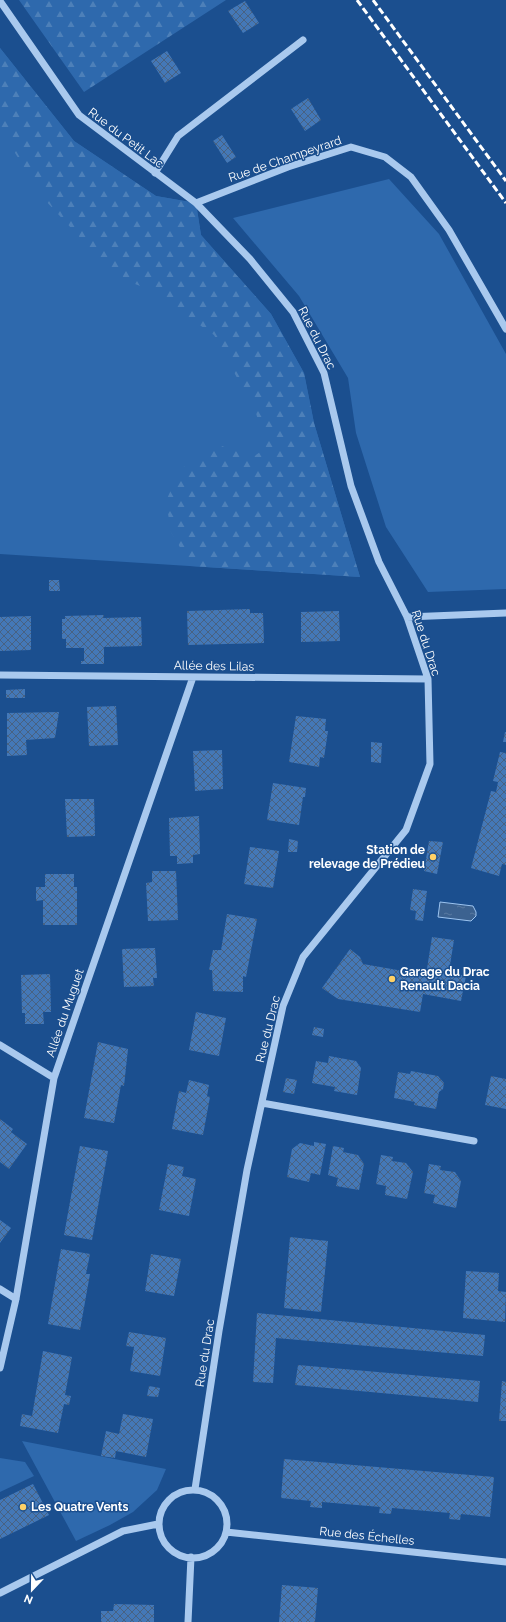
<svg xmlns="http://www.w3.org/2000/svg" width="506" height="1622" viewBox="0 0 506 1622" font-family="Raleway,sans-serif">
  <defs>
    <pattern id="forest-firs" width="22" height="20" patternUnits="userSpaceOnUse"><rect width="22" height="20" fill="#2e69ad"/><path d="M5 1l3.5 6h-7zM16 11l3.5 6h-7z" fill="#4d80b9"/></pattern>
    <pattern id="water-ripples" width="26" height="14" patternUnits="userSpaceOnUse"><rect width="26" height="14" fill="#3c6290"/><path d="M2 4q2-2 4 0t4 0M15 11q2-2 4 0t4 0" fill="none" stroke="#597aa1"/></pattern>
    <pattern id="building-cross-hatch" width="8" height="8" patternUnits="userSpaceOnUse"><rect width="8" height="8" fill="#4478b7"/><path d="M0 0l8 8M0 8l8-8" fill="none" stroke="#486282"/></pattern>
  </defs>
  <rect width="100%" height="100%" fill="#1b4f8f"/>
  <path fill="#2e69ad" d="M0,48L74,141L156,196L196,203L201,235L271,314L304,373L314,423L360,577L0,554Z
    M389,179L439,234L506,354V589L428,592L386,527L356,433L348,378L299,296L233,218Z
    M22,1441L166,1469L157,1490L133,1512L110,1525L76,1541Z
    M0,1458L25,1462L34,1476L0,1492Z"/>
  <path fill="url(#forest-firs)" d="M19,0H226L84,92Z
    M0,48L74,141L156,196L196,203L201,235L271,314L304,373L314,423L360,577L191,566L171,532L166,501L180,470L213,443L253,457L266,448L256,413L214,335L181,312L158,293L130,282L101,260L44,199L0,129Z"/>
  <path fill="url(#water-ripples)" stroke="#9cc4f0" d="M440,902L473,906L476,912V916L471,921L438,917Z"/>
  <path fill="url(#building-cross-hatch)" d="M245,1L259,23L243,33L228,11Z
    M167,51L181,73L165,83L151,61Z
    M308,98L321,120L305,131L291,109Z
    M222,135L236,157L227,163L213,141Z
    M49,580H59L60,591H49Z
    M250,609V613H263L264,643L188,645L187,611Z
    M339,611L340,641L301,642V612Z
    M104,615L103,618L141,617L142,646L104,647V664H81V661H84V648H66V639H62V619H65V616Z
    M31,616V650L0,651V617Z
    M25,689V698H6V690Z
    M116,706L118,745L89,746L87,707Z
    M59,712L55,738L26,740L27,755L7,756V713Z
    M296,716L326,719L325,731H328L324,758L320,757L319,767L289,762Z
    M505,732H506V742H503Z
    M371,742L382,743L381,763L371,762Z
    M222,750L223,789L195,791L193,751Z
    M500,752L506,753V865L502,864L499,876L471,868L491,791L496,792L498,782L493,781Z
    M273,783L306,788L305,797H303L299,825L267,820Z
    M65,799H94L95,836L67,837Z
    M199,816L200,854L193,855V863L177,864V856H170L169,818Z
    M289,839L298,841L297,852H288Z
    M429,841L443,842L437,874L424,871Z
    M250,847L279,851L273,888L244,884Z
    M152,871H176L178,920L148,921L146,883L152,882Z
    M45,874H74V887H77V925H43V900L36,901V887H45Z
    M413,889L427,891L423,921L415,920L416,911L410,910Z
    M227,914L257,919L246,977L243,976V992L213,991L212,970H209L213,950H221Z
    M432,937L454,940L450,965H452L450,973L466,976L461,1001L423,994L420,1012L338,999L322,988L350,949L360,957L363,964L426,975Z
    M155,948L157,978H153L154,986L124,987L122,949Z
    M50,974L51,1012H43L44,1024H25V1013H22L21,975Z
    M196,1012L226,1018L219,1056L189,1050Z
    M314,1027L324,1029L323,1037L312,1035Z
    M98,1042L128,1049L124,1086L121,1085L114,1123L84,1118Z
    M329,1056L356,1061L361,1068L357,1095L334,1091L335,1087L312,1083L316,1061L328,1063Z
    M411,1071L438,1076L444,1083L443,1089L439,1092L436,1109L414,1105L415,1102L394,1098L398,1072L410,1074Z
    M491,1076L506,1079V1109L485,1105Z
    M286,1078L297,1080L294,1094L283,1092Z
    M189,1080L209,1085L207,1096L210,1097L203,1135L172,1129L179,1091L186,1093Z
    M0,1119L13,1129L11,1132L27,1144L9,1169L0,1162Z
    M314,1142L326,1144L320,1175L311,1173L309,1182L287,1177L292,1149L300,1143L314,1146Z
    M80,1146L108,1151L92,1240L64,1235Z
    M333,1146L344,1148L343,1152L358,1155L364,1164L359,1190L336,1186L338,1178L328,1175Z
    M381,1155L393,1157L392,1161L406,1163L413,1172L407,1199L385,1195L386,1186L376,1184Z
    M168,1164L184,1167L182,1176L196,1179L189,1216L159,1210Z
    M429,1164L441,1166L440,1170L455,1172L461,1181L456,1208L433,1203L435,1195L424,1193Z
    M0,1220L11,1228L0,1243Z
    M290,1237L328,1241L321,1312L284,1308Z
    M61,1249L90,1254L86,1274H90L80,1330L48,1324Z
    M151,1254L181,1259L174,1296L145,1291Z
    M466,1271L499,1273L498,1291L506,1292L505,1322L463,1318Z
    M257,1313L485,1335L483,1356L276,1338L273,1383L253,1382Z
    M129,1332L166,1338L160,1376L130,1371L134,1347L126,1346Z
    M43,1351L72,1357L65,1395L71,1396L69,1405L64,1404L58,1433L20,1426L22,1414L32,1416Z
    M298,1365L480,1381L478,1402L295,1385Z
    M502,1381L506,1382V1421H499Z
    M149,1386L160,1388L158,1397L147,1396Z
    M123,1414L153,1419L146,1457L116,1451L115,1458L101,1456L106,1431L119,1434Z
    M284,1459L494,1477L490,1517L461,1514L460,1520L449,1519L450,1513L392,1508L391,1514L379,1513L380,1507L322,1502V1508L310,1507L311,1501L281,1498Z
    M33,1484L49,1515L0,1539V1500Z
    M282,1585L318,1588L315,1622H279Z
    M114,1604L154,1605V1622H101V1611H113Z"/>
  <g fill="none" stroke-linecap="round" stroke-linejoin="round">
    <path stroke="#a9c9ee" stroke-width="7" d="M0,1L79,115L196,203L250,259L293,312L324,373L351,486L379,562L407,617L428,679L430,764L406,830L303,957L283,1006L247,1170L219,1331L195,1489
      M155,173L178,136L303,40
      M196,203L288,167L351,147L385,157L411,177L449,230L506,329
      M407,617L506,613
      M0,675L428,679
      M0,1045L54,1078
      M262,1103L474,1141
      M0,1289L16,1299
      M0,1368L16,1299L54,1078L193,677
      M159 1524a34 34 0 1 1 68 0a34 34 0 1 1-68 0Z
      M226,1532L506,1562
      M0,1593L123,1531L158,1524
      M188,1622L191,1557"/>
    <path stroke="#fff" stroke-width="3" stroke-dasharray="7 3" stroke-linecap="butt" d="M357,0L506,203
      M373,0L506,181"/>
  </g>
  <g fill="#ffd166" stroke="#1b4f8f" stroke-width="1.5">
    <circle cx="433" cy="857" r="4"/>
    <circle cx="392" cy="979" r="4"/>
    <circle cx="23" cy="1507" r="4"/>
  </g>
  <g text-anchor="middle" stroke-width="3" stroke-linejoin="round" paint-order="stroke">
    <g font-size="12" fill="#fff" stroke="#1b4f8f">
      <text transform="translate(126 138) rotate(37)" y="4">Rue du Petit Lac</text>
      <text transform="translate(285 159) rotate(-19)" y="4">Rue de Champeyrard</text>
      <text transform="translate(317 338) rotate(63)" y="4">Rue du Drac</text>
      <text transform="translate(426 643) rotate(72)" y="4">Rue du Drac</text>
      <text transform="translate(214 666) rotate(1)" y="4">Allée des Lilas</text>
      <text transform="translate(65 1013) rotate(-71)" y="4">Allée du Muguet</text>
      <text transform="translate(268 1029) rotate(-76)" y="4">Rue du Drac</text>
      <text transform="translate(205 1353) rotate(-81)" y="4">Rue du Drac</text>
      <text transform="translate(367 1536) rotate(6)" y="4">Rue des Échelles</text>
    </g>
    <g font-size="12" font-weight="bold" fill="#fff" stroke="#1b4f8f" text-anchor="start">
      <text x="425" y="854" text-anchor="end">Station de<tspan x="425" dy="14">relevage de Prédieu</tspan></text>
      <text x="400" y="976">Garage du Drac<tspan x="400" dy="14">Renault Dacia</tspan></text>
      <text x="31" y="1511">Les Quatre Vents</text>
    </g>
  </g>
  <g transform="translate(32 1590) rotate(202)" stroke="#1b4f8f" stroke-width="3" paint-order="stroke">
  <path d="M0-3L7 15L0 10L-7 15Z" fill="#ffffff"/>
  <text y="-6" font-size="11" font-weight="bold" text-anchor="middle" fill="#ffffff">N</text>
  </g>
</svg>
